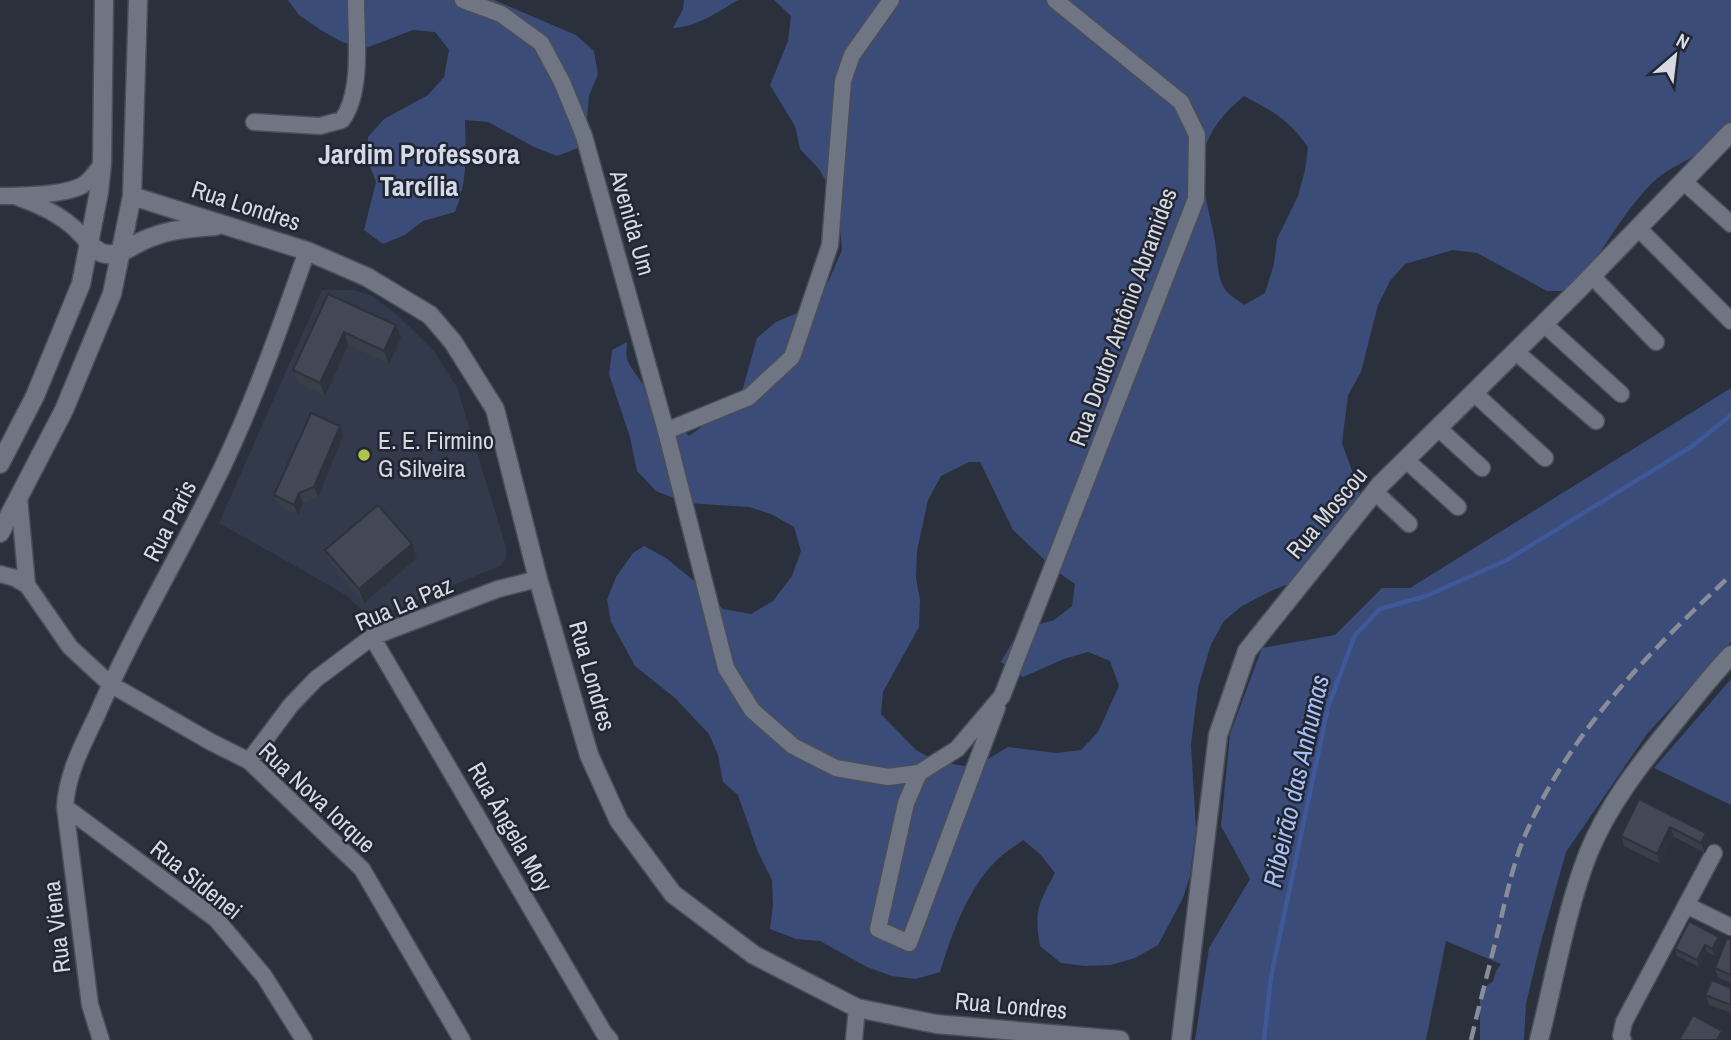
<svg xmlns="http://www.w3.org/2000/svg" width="1731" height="1040" viewBox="0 0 1731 1040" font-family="'Archivo Narrow',sans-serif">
  <rect width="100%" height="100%" fill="#2a303c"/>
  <path fill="#323a4c" d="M322,290H353L370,295L395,313L433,350L457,387L506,547V558L500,566L371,619L346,595L219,523Z"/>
  <path fill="#3b4c78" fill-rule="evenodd" d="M288,0H494L576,35L594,51L598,74L589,96L587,119L578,148L557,156L534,147L488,122L465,120C466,155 468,179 455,212L423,221L405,235L383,244L364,230L376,182L368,161V137L384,119L428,95L444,77L449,50L435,32L413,30L366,48L342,42L321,30L299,15Z
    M684,0H738C718,12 697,27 673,28L683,9Z
    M774,0H1731V124C1721,134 1710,145 1699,153C1683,163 1667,169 1653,182C1621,214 1601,255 1573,291H1547L1477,253L1453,250L1405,264L1390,281L1378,305L1361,372L1348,395L1342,443L1360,493L1358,517L1303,578L1271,591L1242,606L1224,621L1211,644L1198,688L1191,745L1196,829L1190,876L1183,898L1158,945L1135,958L1111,965L1085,966L1061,963L1040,946C1034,910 1038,905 1055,873L1040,854L1023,840C1014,847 1004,853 997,860C967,889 952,934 940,972L916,979L892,976L867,967L820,941L796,939L770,929L773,906L772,880L758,852L738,795L723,782L718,755L709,734L675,698L635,666L611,622L607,600L616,577L633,553L644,546L666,558L704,589L723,609L751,614L773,601L792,576L801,551L794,527L771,514L749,507L686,503L656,491L637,471L630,437L609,374L612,350L627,342C627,347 626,354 627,359C633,376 675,423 689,436L723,411L743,388L757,338L776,322L797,313L815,299L829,280L842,250L839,218L831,190L819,169L800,149L795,126L770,85L788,41L791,16ZM1244,96C1274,112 1288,119 1308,147L1305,170L1298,196L1277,239L1274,264L1265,293L1244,305C1238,300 1228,295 1224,288C1216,273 1218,258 1215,241C1211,216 1197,175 1204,151C1211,127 1226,111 1244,96ZM969,462H980L1013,530L1055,570L1075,584L1072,606L1054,620L1030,627L1013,641L1001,662L1023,677L1064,659L1088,652L1110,661L1119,686L1098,732L1081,750L1056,753L1008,747L988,759L964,766L936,761L916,750L881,714L883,692L919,627L920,600L916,578L917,551L928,500L941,476Z
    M1731,388V642L1647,734L1566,852L1539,949L1526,1004L1524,1040H1480V991L1493,981L1496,971L1501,964L1446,941L1426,1040H1195L1209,948L1250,879L1221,826L1230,734L1262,648L1335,635L1382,588H1410Z
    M1731,679V805L1654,768Z"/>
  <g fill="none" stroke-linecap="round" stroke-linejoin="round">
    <path stroke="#3f5899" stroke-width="4.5" d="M1264,1040L1271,977L1328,707L1355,635L1380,609L1426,596L1507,560L1691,447L1731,415"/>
    <g stroke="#4a4e58" stroke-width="19">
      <path id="street" d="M463,0L501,14L541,43L562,82L584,136L666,431L726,668L752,710L793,746L836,768L888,777L919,773L957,749L1002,696L1196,199L1197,135L1181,102L1055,0
        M254,122L320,126L342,120C363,92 356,35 356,0
        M1683,181L1731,224
        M0,196C20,196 66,195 83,185C91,180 96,172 102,164
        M17,197C45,207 70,219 88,243
        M1638,228L1731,321
        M1592,276L1656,342
        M1544,324L1621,394
        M1516,352L1596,421
        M1474,393L1545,458
        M1438,428L1482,468
        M666,431L749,397L792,357L830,245L843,81L852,55L891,0
        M1406,460L1458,507
        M1375,492L1409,524
        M19,498L27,585
        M0,574L15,578L27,585L70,647L110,684L211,742L249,761L362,869L462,1040
        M372,637L604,1033L610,1040
        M249,761L291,705L316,679L372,637L498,589L538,579
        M919,773L906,803L878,929L909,943L997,708
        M65,807L216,919L264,976L304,1040
        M1686,905L1731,927
        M101,1040L90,1005L65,807C67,774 82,746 96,717C133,632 181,553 221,470C255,399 281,325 307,251
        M854,1040L857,1008
        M1623,1040L1621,1036L1624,1022L1714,853"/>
    </g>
    <g stroke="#4a4e58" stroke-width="21">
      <path id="secondary" d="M132,196L307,251L367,277L430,315L453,342L495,409L538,579L589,755L619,821L673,894L754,955L857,1008L936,1024L1120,1040
        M88,243C94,248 100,254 107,254C123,256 137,241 152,237C173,229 193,228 216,226
        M0,464L35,396L81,284L99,192L102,164L104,0
        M0,533L64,410L112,294L132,196L138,0
        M1181,1040L1218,735L1247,651L1380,485L1578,290L1731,132
        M1539,1040C1554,981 1566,910 1588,854C1607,807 1638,767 1669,729C1690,703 1709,678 1731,655"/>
    </g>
    <use href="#street" stroke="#6f7583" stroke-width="16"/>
    <use href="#secondary" stroke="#6f7583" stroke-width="18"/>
    <path stroke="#888d97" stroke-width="4.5" stroke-dasharray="14 7" stroke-linecap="butt" d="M1471,1040C1480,1002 1490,964 1499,927C1506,898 1512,868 1523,840C1568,733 1648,653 1731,575"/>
  </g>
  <path fill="#393e49" d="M328,294L401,338L389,364L348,345L325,396L298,383L293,370Z
    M343,436L318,497L303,503L298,515L278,505L274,495Z
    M412,544L417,558L364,603L330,563L325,550Z
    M1639,799L1710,843L1705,853L1674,837L1660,864L1624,846L1621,836Z
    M1731,940V983L1718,978L1715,968Z
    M1721,943L1715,956L1707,952L1699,967L1677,956L1675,949Z
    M1731,988V1013L1709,1005L1705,995Z"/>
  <path fill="#2e323c" d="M396,325L401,338L389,364L384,351Z
    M344,332L348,345L325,396L320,383Z
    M340,426L343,436L318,497L314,487Z
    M299,493L303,503L298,515L294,505Z
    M412,544L417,558L364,603L359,589Z
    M1670,827L1674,837L1660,864L1657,854Z
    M1706,833L1710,843L1705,853L1701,843Z
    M1719,937L1721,943L1715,956L1712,949Z
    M1705,945L1707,952L1699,967L1697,960Z
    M1722,1031L1725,1040H1717Z"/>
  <path fill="#424855" stroke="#2e323c" stroke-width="2" d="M328,294L396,325L384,351L344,332L320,383L293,370Z
    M311,413L340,426L314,487L299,493L294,505L274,495Z
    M378,505L412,544L359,589L325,550Z
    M1639,799L1706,833L1701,843L1670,827L1657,854L1621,836Z
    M1689,921L1719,937L1712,949L1705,945L1697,960L1675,949Z
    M1727,938L1731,940V975L1715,968Z
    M1712,980L1731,988V1005L1705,995Z
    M1693,1015L1722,1031L1717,1040H1679Z"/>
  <circle fill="#b2c34c" stroke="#212632" stroke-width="2.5" cx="364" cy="455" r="7"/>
  <g text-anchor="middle" stroke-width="5" stroke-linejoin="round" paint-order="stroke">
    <g font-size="24" fill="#d7dae2" stroke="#212632">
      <text transform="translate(246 206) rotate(18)" y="8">Rua Londres</text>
      <text transform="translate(632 223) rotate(74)" y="8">Avenida Um</text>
      <text transform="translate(1123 317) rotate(-70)" y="8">Rua Doutor Antônio Abramides</text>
      <text transform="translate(1327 513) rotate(-50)" y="8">Rua Moscou</text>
      <text transform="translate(170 521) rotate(-63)" y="8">Rua Paris</text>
      <text transform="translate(404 604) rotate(-23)" y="8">Rua La Paz</text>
      <text transform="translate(592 676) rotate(74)" y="8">Rua Londres</text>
      <text transform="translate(317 798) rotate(43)" y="8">Rua Nova Iorque</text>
      <text transform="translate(510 827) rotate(60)" y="8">Rua Ângela Moy</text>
      <text transform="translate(196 880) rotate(39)" y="8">Rua Sidenei</text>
      <text transform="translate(57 927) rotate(-97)" y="8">Rua Viena</text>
      <text transform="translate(1011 1006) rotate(5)" y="8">Rua Londres</text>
    </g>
    <g font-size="24" fill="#d7dae2" stroke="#212632" text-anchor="start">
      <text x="378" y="449">E. E. Firmino<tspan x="378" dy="28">G Silveira</tspan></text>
    </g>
    <g font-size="26" font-style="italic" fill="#a8c0f8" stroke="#212632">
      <text transform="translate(1296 781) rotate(-77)" y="9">Ribeirão das Anhumas</text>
    </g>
    <g font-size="28" font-weight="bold" fill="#d3daea" stroke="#212632">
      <text x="419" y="164">Jardim Professora<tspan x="419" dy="32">Tarcília</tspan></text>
    </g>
  </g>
  <g transform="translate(1675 56) rotate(28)" stroke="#212632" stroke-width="5" paint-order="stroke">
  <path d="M0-5L12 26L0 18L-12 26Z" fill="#d7dae2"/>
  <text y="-10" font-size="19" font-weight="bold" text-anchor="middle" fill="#d7dae2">N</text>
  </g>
</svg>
